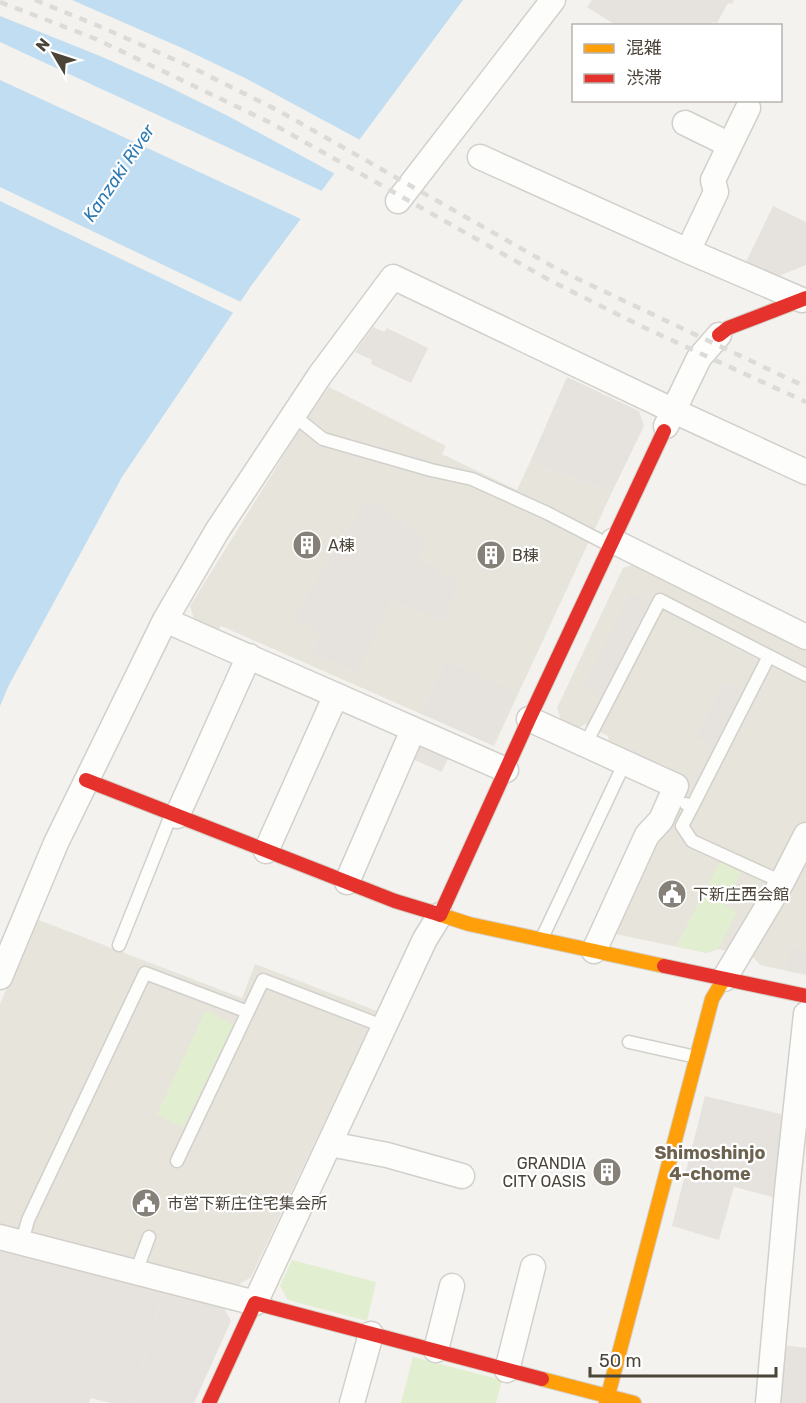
<svg xmlns="http://www.w3.org/2000/svg" width="806" height="1403" viewBox="0 0 806 1403" font-family="Rubik,'Noto Sans JP',sans-serif">
  <rect width="100%" height="100%" fill="#f4f2ee"/>
  <path fill="#e7e4dc" d="M329,387L446,446L442,454L517,490L530,462L612,492L494,746L221,626L219,629L194,619L190,606L297,434Z
    M635,564L806,647V975L760,965L754,958L718,949L707,953L615,934L610,928L685,780L680,774L661,764L657,767L610,747L608,736L585,724L576,730L562,723L557,708L623,568Z
    M36,919L242,998L255,964L377,1011L251,1277L235,1287L0,1225V1004Z"/>
  <path fill="#e6e2de" d="M373,327L384,332L387,328L428,348L411,383L371,364L372,360L355,352Z
    M567,377L639,411L644,426L612,492L530,462Z
    M0,1248L163,1291L132,1403H110L91,1398L89,1403H0Z"/>
  <path fill="#e1eecf" d="M720,862L741,873L724,905L737,912L718,949L707,953L676,946Z
    M208,1011L233,1025L183,1128L157,1114L205,1012Z
    M292,1260L376,1282L367,1321L288,1300L280,1286Z
    M413,1357L502,1380L496,1403H401Z"/>
  <path fill="#e6e3df" d="M592,0H734L732,4L728,3L717,23L713,22L711,25L617,26L587,7Z
    M773,206L806,222V265L779,276L746,262Z
    M368,498L428,541L418,558L459,583L442,621L391,599L358,672L312,652L321,634L293,618Z
    M631,593L649,602L601,696L583,686Z
    M446,661L516,692L492,745L422,713Z
    M724,682L742,690L714,746L696,738Z
    M422,742L450,754L442,772L410,758Z
    M791,948L806,951V973L786,969Z
    M705,1096L785,1115L776,1198L734,1187L719,1240L672,1226Z
    M163,1291L224,1308L231,1321L194,1403H132Z
    M784,1345L806,1348V1403H778Z"/>
  <path fill="#c0ddf1" d="M0,0H463L251,286L122,477L9,685L0,706Z"/>
  <path fill="#f4f2ee" d="M0,0H72L182,48L247,79L362,141L337,175L228,116L165,85L100,56L0,16Z
    M0,42L324,192L303,220L0,80Z
    M0,187L243,303L236,314L0,201Z"/>
  <g fill="none" stroke-linecap="round" stroke-linejoin="round">
    <g stroke="#d2d0cb" stroke-width="15">
      <path id="lane" d="M293,415L323,439L431,470L472,479L547,513L609,545
        M585,745L660,600L806,675
        M686,804L692,807L682,826L692,841L782,882
        M692,807L769,656
        M542,938L625,762
        M119,945L171,815
        M629,1042L696,1057
        M177,1161L263,980L385,1027
        M22,1242L28,1220L145,973L248,1012
        M136,1272L149,1237"/>
    </g>
    <g stroke="#d2d0cb" stroke-width="27">
      <path id="street" d="M685,123L730,145
        M480,157L688,251L802,300
        M398,201L553,0
        M688,251L716,192L713,180L748,108
        M666,426L699,358L719,335
        M613,541L806,637
        M165,620L506,770
        M529,719L676,786L661,820L647,835L594,951
        M177,816L249,656
        M266,851L336,695
        M347,882L413,730
        M0,977L56,843L165,620L217,531L320,375L393,277L674,411L806,472
        M724,979L782,882L806,835
        M330,1144L387,1155L462,1176
        M0,1237L255,1303L425,939L440,915
        M436,1350L452,1286
        M507,1370L533,1267
        M352,1403L371,1334
        M768,1403L787,1190L806,1014"/>
    </g>
    <g stroke="#d3cfc5" stroke-width="16">
      <path id="slow" d="M438,914L469,924L664,966
        M542,1379L634,1403
        M606,1403L712,999L724,979"/>
    </g>
    <g stroke="#d3cfc5" stroke-width="16">
      <path id="jam" d="M719,335L728,328L806,298
        M86,780L395,901L438,914
        M440,915L529,719L664,431
        M664,966L806,996
        M209,1403L255,1303L542,1379"/>
    </g>
    <use href="#lane" stroke="#fdfdfc" stroke-width="12"/>
    <use href="#street" stroke="#fdfdfc" stroke-width="24"/>
    <use href="#slow" stroke="#ff9f0a" stroke-width="14"/>
    <use href="#jam" stroke="#e5322d" stroke-width="14"/>
    <path stroke="#dbdbda" stroke-width="4.5" stroke-dasharray="8 8" stroke-linecap="butt" d="M35,0L101,27L191,67L279,111L559,270L806,387
      M0,2L96,39L271,123L551,281L643,327L806,402"/>
  </g>
  <defs>
    <g id="building-disc" transform="scale(1.5)"><circle r="9.5" fill="#868178" stroke="#fff"/><path d="M-4-6H4V6H1V3H-1V6H-4ZM-2.5-4.3h1.7v1.8h-1.7ZM.8-4.3h1.7v1.8H.8ZM-2.5-1h1.7V.8h-1.7ZM.8-1h1.7V.8H.8Z" fill="#fff"/></g>
    <g id="civic-disc" transform="scale(1.5)"><circle r="9.5" fill="#868178" stroke="#fff"/><path d="M-.6-6.5H3V-4.5H.6V-3L4-1V1h2V6H-6V1h2V-1L-.6-3ZM-1.2 2.5V6h2.4V2.5Z" fill="#fff"/></g>
  </defs>
  <g fill-rule="evenodd">
    <use href="#building-disc" x="307" y="545"/>
    <use href="#building-disc" x="491" y="555"/>
    <use href="#civic-disc" x="672" y="894"/>
    <use href="#building-disc" x="607" y="1172"/>
    <use href="#civic-disc" x="146" y="1203"/>
  </g>
  <g text-anchor="middle" stroke-width="4.5" stroke-linejoin="round" paint-order="stroke">
    <g font-size="16" fill="#4b4439" stroke="#fff" text-anchor="start">
      <text x="328" y="551">A棟</text>
      <text x="512" y="561">B棟</text>
      <text x="693" y="900">下新庄西会館</text>
      <text x="586" y="1169" text-anchor="end">GRANDIA<tspan x="586" dy="18">CITY OASIS</tspan></text>
      <text x="167" y="1209">市営下新庄住宅集会所</text>
    </g>
    <g font-size="18" font-style="italic" fill="#2e7ab2" stroke="#fff">
      <text transform="translate(119 173) rotate(-56)" y="6">Kanzaki River</text>
    </g>
    <g font-size="18" font-weight="bold" fill="#6e6250" stroke="#fff">
      <text x="710" y="1159">Shimoshinjo<tspan x="710" dy="21">4-chome</tspan></text>
    </g>
  </g>
  <rect x="572" y="24" width="210" height="78" fill="#ffffff" stroke="#b7b4b0" stroke-width="1.5"/>
  <rect x="584" y="44" width="30" height="9" fill="#ff9f0a" stroke="#b7b4b0" stroke-width="1.5"/>
  <text x="626" y="54" font-size="18" fill="#4b4439">混雑</text>
  <rect x="584" y="74" width="30" height="9" fill="#e5322d" stroke="#b7b4b0" stroke-width="1.5"/>
  <text x="626" y="84" font-size="18" fill="#4b4439">渋滞</text>
  <g transform="translate(54 54) rotate(309)" stroke="#ffffff" stroke-width="4.5" paint-order="stroke">
  <path d="M0-4.5L10 22L0 15L-10 22Z" fill="#4b4439"/>
  <text y="-9" font-size="16" font-weight="bold" text-anchor="middle" fill="#4b4439">N</text>
  </g>
  <path d="M590 1367v9h186v-9" fill="none" stroke="#4b4439" stroke-width="3"/>
  <text x="599" y="1367" font-size="18" fill="#4b4439" stroke="#ffffff" stroke-width="4.5" paint-order="stroke">50 m</text>
</svg>
